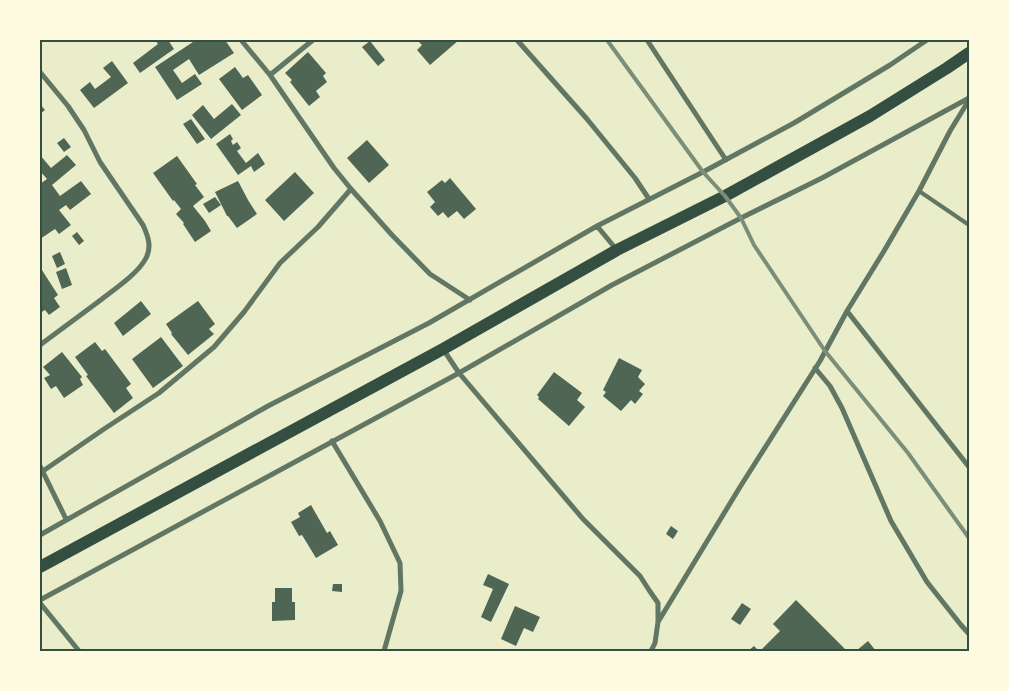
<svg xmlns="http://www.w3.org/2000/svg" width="1009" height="691" viewBox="0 0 1009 691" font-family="Quicksand,sans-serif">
  <rect width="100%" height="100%" fill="#e9edc9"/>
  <path fill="#4f6655" d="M155,40H168L174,49L140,73L133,63L158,44Z
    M196,40H225L234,53L199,75L189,59L173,70L182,83L195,74L202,84L177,100L155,67Z
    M417,40H459L430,65L417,50L422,45Z
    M370,41L385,60L378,66L362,47Z
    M308,52L326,73L323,76L327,82L316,91L320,97L309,106L290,82L292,80L285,73Z
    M112,61L128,83L94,108L80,90L90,82L95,89L111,77L103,68Z
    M235,67L243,78L248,75L262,95L242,110L219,79Z
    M40,104L45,110L40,114Z
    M232,104L241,115L211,139L192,115L203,105L214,119Z
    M191,119L205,139L197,144L183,124Z
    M230,134L233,139L231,141L233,145L237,142L241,148L237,151L246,163L258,153L265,164L254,172L251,166L238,175L216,144Z
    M64,138L71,147L64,152L57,143Z
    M367,140L389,165L369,183L347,158Z
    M40,155L51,168L67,155L76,165L52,185L60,196L81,181L91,194L70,210L66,205L59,210L71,225L59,234L55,229L40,239V184L47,179L40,171Z
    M177,156L197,184L195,185L204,197L193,206L205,221L211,231L195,242L183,224L184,223L176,214L181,209L174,200L173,201L153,173Z
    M295,172L314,193L284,221L265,200Z
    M450,178L476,209L464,219L457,211L448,218L443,212L438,216L430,207L435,202L427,192L442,180L445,183Z
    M238,181L248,200L257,214L237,228L228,216H227L215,192Z
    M215,197L221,205L209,213L203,204Z
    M77,232L84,241L79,245L72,236Z
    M60,252L65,264L57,268L52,256Z
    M40,267L58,295L54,298L60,307L49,315L45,310L40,313Z
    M66,268L72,285L62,289L56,272Z
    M141,301L151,314L123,336L114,323Z
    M198,301L215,324L209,329L214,334L188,355L171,334L172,333L166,324Z
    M161,337L183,366L153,388L132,359Z
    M95,342L102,351L105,349L131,384L126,388L133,398L114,413L86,376L88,375L75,357Z
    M62,352L82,377L80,379L83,385L64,398L56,386L51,389L44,378L50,375L43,367Z
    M619,358L642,370L638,377L645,384L639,391L643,394L635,404L631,400L621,411L603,396L606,392L603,390Z
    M554,372L582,393L577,400L585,407L569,426L538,399L539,397L537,395Z
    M311,505L327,533L330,531L338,545L316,558L302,535L299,536L291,522L300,517L298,513Z
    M671,526L678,531L673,539L666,534Z
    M488,574L509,584L491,622L481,617L493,589L483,585Z
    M333,584H342V592L332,591Z
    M275,588H292V602H295V620L272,621V602H275Z
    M796,600L847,651H760L780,631L773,624Z
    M742,603L751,609L740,625L731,619Z
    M515,606L540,617L533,632L524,628L516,646L501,639Z
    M868,641L876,651H856Z
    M754,646L759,651H748Z"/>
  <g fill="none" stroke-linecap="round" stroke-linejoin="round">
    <path stroke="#617663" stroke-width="4" d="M919,191L969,225"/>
    <path stroke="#617663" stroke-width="5" d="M241,40L270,75L334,168L351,189L392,235L430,274L470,300
      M517,40L587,119L635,178L649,199
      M647,40L726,160
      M40,72L68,106L84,130L100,162L143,225C148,236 152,247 146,258C138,274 112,291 98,302C79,316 59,331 40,345
      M270,75L313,40
      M597,226L616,249
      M847,311L969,467
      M443,349L459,373L583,519L640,576L649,590L658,603V622L655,643L651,651
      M815,368L830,386L842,408L891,521L927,582L961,625L969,634
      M332,441L380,521L400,563L401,591L384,651
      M40,466L66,519
      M43,471L104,429L159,393L214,347L244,312L280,263L318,227L351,189
      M40,535L268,406L429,323L597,226L703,172L794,123L890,65L927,40
      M40,600L459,373L612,285L741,218L822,178L969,98
      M40,603L79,651
      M658,622L740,487L820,361L847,311L884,251L919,191L950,131L969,100"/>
    <path stroke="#344e41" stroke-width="12" d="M40,567L443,349L617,250L725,196L870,116L947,68L969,53"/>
    <path stroke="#7c8e77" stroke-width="4" d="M607,40L703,172L725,196L741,218L754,245L825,351L908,453L969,538"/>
  </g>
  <rect width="1009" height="691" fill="none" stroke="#fefae0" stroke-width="82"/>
  <rect x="41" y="41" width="927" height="609" fill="none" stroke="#344e41" stroke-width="2"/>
</svg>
